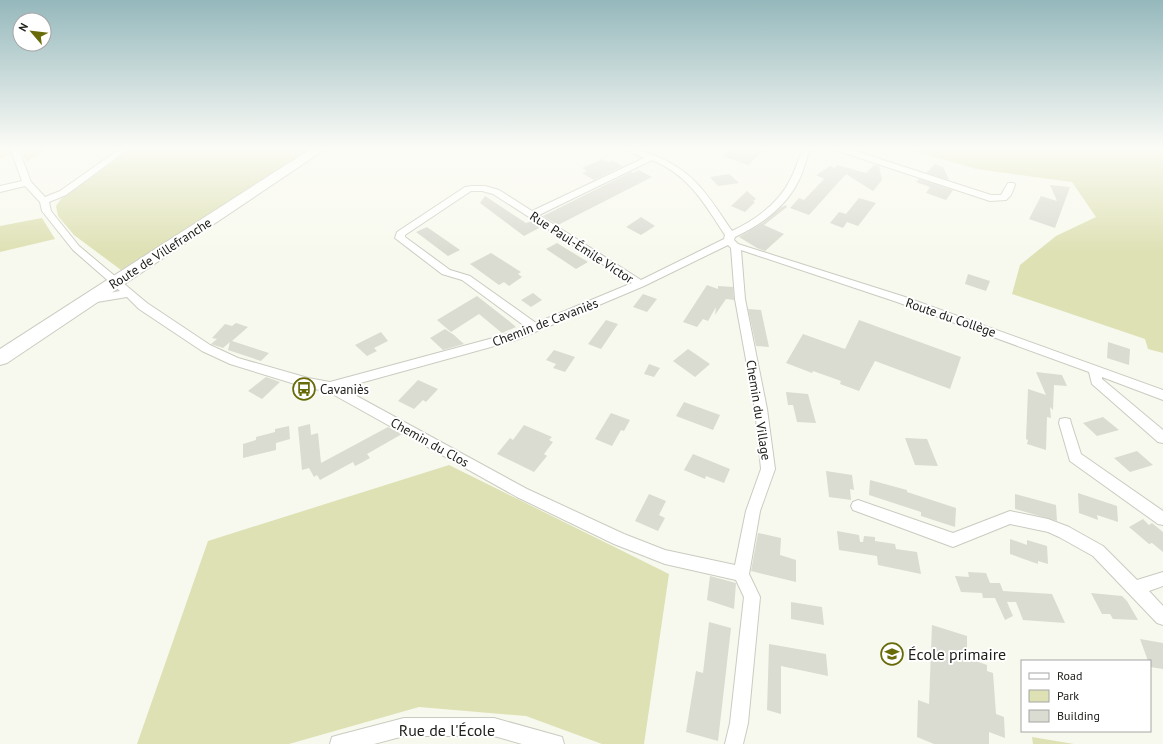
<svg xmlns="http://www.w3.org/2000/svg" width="1163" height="744" viewBox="0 0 1163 744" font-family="'PT Sans',sans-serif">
  <rect width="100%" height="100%" fill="#f8f9ee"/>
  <path fill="#dee1b4" d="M0,148H50L26,162L22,152L0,158Z
    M133,148H312L121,270L74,235L58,216L56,206L61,199Z
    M904,148H1163V353L1148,349L1145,339L1012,294L1020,265L1056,236L1096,217L1072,182L976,169Z
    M42,218L55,239L0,252V226Z
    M449,465L669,574L644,744H602L526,716L419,707L289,744H137L208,541Z
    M1032,737L1074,744H1033Z"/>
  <path fill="#dadbd1" d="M732,148H766L748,165L722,156Z
    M603,159L609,162L613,161L623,166L594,180L582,173L587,171L582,168Z
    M935,164L943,167L949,180L926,173Z
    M837,165L866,173L874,165L879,166L882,180L873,191L846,174L809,215L790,208L799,198L804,200L824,179L816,175L830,166L839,170L835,168Z
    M639,170L652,177L558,225L543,216L631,172L633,173Z
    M729,174L739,183L718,186L710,177Z
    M919,179L953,190L946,200L926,193L930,187L916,182Z
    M1050,185L1070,187L1055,228L1029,219L1041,196L1057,201Z
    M747,191L756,199L753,201L755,202L745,212L731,206Z
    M485,196L526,223L532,221L541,227L524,236L480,203Z
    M859,198L876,203L858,226L847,222L843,228L830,223L839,212L846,214Z
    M786,205L787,207L764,225L784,234L765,251L757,248L739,237L764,222L782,207Z
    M641,217L655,226L641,235L626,227Z
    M427,227L460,250L448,256L416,232Z
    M557,243L565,248L588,262L576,269L546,249Z
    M491,253L521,272L518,274L522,277L509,286L504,282L499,285L470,264Z
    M968,274L990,281L986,291L965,284Z
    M707,285L718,289V286L733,287L734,300L726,299L715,315L716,307L708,321L703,319L697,327L683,322Z
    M533,293L542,300L531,307L521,300Z
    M643,294L657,299L647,312L633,307Z
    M477,296L509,321L516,327L502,333L479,314L451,332L437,320Z
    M748,309L761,310L769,347L756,346Z
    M606,320L618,324L601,349L588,344Z
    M859,320L961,357L950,389L875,361L859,391L840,384L841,381L813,371L812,373L786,363L803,334L845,349Z
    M236,323L248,327L232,341L269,353L261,361L228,350L230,342L223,348L211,344L217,339L212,338L225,324L232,326Z
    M445,329L454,335L464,344L443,350L430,338Z
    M381,332L388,341L374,348L377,351L367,356L355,345Z
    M1108,342L1130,349L1129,365L1107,358Z
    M688,349L710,364L695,377L673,361Z
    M554,350L575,357L565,372L553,368L556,364L546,360Z
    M649,364L660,368L654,377L644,374Z
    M1036,372L1062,375L1067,386L1054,385L1053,410L1050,407L1051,418L1047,417L1046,450L1027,444L1028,440L1026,439L1028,389L1046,395Z
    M266,377L280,382L262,399L248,391Z
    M418,380L438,389L426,402L423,400L414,409L398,401Z
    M786,392L808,394L816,423L797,422L793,405H788Z
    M684,402L720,415L713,430L676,416Z
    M611,413L630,420L624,431L621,430L612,446L595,439Z
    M1103,417L1119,430L1097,436L1083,423Z
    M310,424L311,435L318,433L321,463L388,427L402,434L367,454L370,458L361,463L355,466L353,462L320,480L317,475L314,477L309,468L302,470L298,427Z
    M524,425L552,437L549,440L553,442L544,454L547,456L534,472L497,454L510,438L513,440Z
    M289,426L290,439L276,443V450L243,458V444L256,440V437L275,432V429Z
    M905,438L927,439L938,466L915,465Z
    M1137,451L1153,465L1130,472L1114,458Z
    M693,454L730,469L724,483L706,476L705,479L684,470Z
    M826,471L852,475L854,490L850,489L851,500L829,497Z
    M870,480L907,490V492L956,508L955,527L921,516V512L869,495Z
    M1078,493L1117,506L1118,522L1097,515L1098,520L1079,513Z
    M649,494L666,501L659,515L665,518L658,531L635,521Z
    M1015,494L1056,505L1057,521L1015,509Z
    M1143,519L1149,525L1152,523L1163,532V552L1152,543L1149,544L1129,527Z
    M837,531L859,535L860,542H863L864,536L875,537V541L895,544L896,549L917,552L921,574L878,565L877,556L839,550Z
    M758,533L781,538L780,555L796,560V582L751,571Z
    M1010,539L1027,545V540L1047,546L1048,564L1038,561V564L1010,554Z
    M968,572L986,573L990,583H1000L1003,591L1052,594L1065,623L1023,620L1016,602H1007L1013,616L1005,620L995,598H983L982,593L961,592L955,576L969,577Z
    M710,576L736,583L734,609L707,600Z
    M1091,593L1122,596L1127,601L1138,620L1113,619L1110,614H1102Z
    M791,602L822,607L824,625L791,619Z
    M709,622L731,628L718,741L686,732L696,671L703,673Z
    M932,625L967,636V658L987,665V671L993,673L996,714L1004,717L1005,738L989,732V744H934L917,737L918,700L929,704Z
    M1140,639L1163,643V669L1150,667V661H1148Z
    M769,644L826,654L828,676L781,666V714L767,710Z"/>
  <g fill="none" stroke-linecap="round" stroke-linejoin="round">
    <g stroke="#cacbc0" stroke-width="2">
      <path id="street" d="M10,148H18L31,182L45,197L60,191L121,148H130L66,195L49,202L51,211L79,246L147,303L210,345L238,358L308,378L330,382L508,334L526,327L462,280L442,274L395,238L397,232L465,187L472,186H485L499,190L532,211L644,158L623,148C634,148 642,151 653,155C695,171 708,196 732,231C755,220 779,203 790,180C796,170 798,159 803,148H811C806,158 804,170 799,180C786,207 761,225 735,237L734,240L738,244L905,297L1163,390V400L1102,377V379L1163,430V443L1158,442L1092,384L1089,372L897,302L741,250L745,299L767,409L775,469L760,511L749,574L760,597L748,723L743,744H725L730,723L744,597L736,580L665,564L614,544L517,497L327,391L308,388L230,364L202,351L139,309L127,297L91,303L87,301L86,299L87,297L120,291L73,250L42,211L40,202L25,186L0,192V186L22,181ZM652,160C689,175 704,203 725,235L724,239L641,280L539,215ZM471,191H482L493,194L632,283L536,323L470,276L450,270L405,237V235ZM728,245L731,248L735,299L755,409L761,469L746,511L735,565L665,550L624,534L527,489L342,388L516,340L644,286Z
        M834,148H846L991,195H1001L1008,183H1014L1015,185L1011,195L1006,200L990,201L835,150Z
        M1065,418L1070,419L1071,423L1081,454L1163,511V525L1158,524L1070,461L1059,423L1060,419Z
        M858,500L953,533L1010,511L1048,519L1069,527L1103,546L1137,580L1163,572V586L1149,591L1163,606V625L1157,623L1093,556L1059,537L1048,532L1010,524L953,547L853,510L851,506L853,502Z
        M404,718H494L555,735L562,737L564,744H522L494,736H404L374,744H330L332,737L339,735Z"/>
    </g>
    <g stroke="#cacbc0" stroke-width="2">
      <path id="primary" d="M312,148H327L7,363L0,365V349Z"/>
    </g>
    <use href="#street" fill="#fff" fill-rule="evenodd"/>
    <use href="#primary" fill="#fff" fill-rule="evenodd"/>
  </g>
  <linearGradient id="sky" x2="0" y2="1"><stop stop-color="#95b8bc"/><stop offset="0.59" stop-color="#fcfcf7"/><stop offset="1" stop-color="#fcfcf7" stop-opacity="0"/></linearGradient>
  <rect width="1163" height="252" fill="url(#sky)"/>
  <defs>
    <g id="bus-ring" transform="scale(1.15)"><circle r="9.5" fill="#fff" stroke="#696b0b" stroke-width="1.5"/><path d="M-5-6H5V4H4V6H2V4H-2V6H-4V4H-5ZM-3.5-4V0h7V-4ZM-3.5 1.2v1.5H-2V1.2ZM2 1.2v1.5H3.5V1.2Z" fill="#696b0b"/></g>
    <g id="school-ring" transform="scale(1.15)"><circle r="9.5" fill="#fff" stroke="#696b0b" stroke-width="1.5"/><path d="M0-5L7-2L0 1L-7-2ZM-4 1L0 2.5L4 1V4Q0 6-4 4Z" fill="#696b0b"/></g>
  </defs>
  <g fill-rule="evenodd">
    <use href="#bus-ring" x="304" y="389"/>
    <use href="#school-ring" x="892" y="654"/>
  </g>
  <g text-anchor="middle" stroke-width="4" stroke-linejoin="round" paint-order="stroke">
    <g font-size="13" fill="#20211d" stroke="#fff">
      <text transform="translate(582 247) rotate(33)" y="5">Rue Paul-Émile Victor</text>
      <text transform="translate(160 253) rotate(-33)" y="5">Route de Villefranche</text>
      <text transform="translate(951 317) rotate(19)" y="5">Route du Collège</text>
      <text transform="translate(545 322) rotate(-21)" y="5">Chemin de Cavaniès</text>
      <text transform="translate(759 410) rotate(81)" y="5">Chemin du Village</text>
      <text transform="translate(430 442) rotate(29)" y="5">Chemin du Clos</text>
    </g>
    <g font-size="13" fill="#20211d" stroke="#fff" text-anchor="start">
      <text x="320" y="394">Cavaniès</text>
    </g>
    <g font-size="16" fill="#20211d" stroke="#fff" text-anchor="start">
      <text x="908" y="660">École primaire</text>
    </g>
    <g font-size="16" fill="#20211d" stroke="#fff">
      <text x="447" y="736">Rue de l'École</text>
    </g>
  </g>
  <rect x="1021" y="660" width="130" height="72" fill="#ffffff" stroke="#a6a6a5"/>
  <rect x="1029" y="673" width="20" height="6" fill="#ffffff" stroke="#a6a6a5"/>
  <text x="1057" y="680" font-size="12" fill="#20211d">Road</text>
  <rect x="1029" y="690" width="20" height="12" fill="#dee1b4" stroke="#a6a6a5"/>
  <text x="1057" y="700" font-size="12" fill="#20211d">Park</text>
  <rect x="1029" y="710" width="20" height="12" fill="#dadbd1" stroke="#a6a6a5"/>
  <text x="1057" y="720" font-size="12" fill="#20211d">Building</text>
  <g transform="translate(32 32) rotate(298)"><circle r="19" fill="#ffffff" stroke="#a6a6a5"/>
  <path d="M0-3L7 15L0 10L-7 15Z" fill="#696b0b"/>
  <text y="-6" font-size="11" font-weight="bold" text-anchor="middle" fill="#20211d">N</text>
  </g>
</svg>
